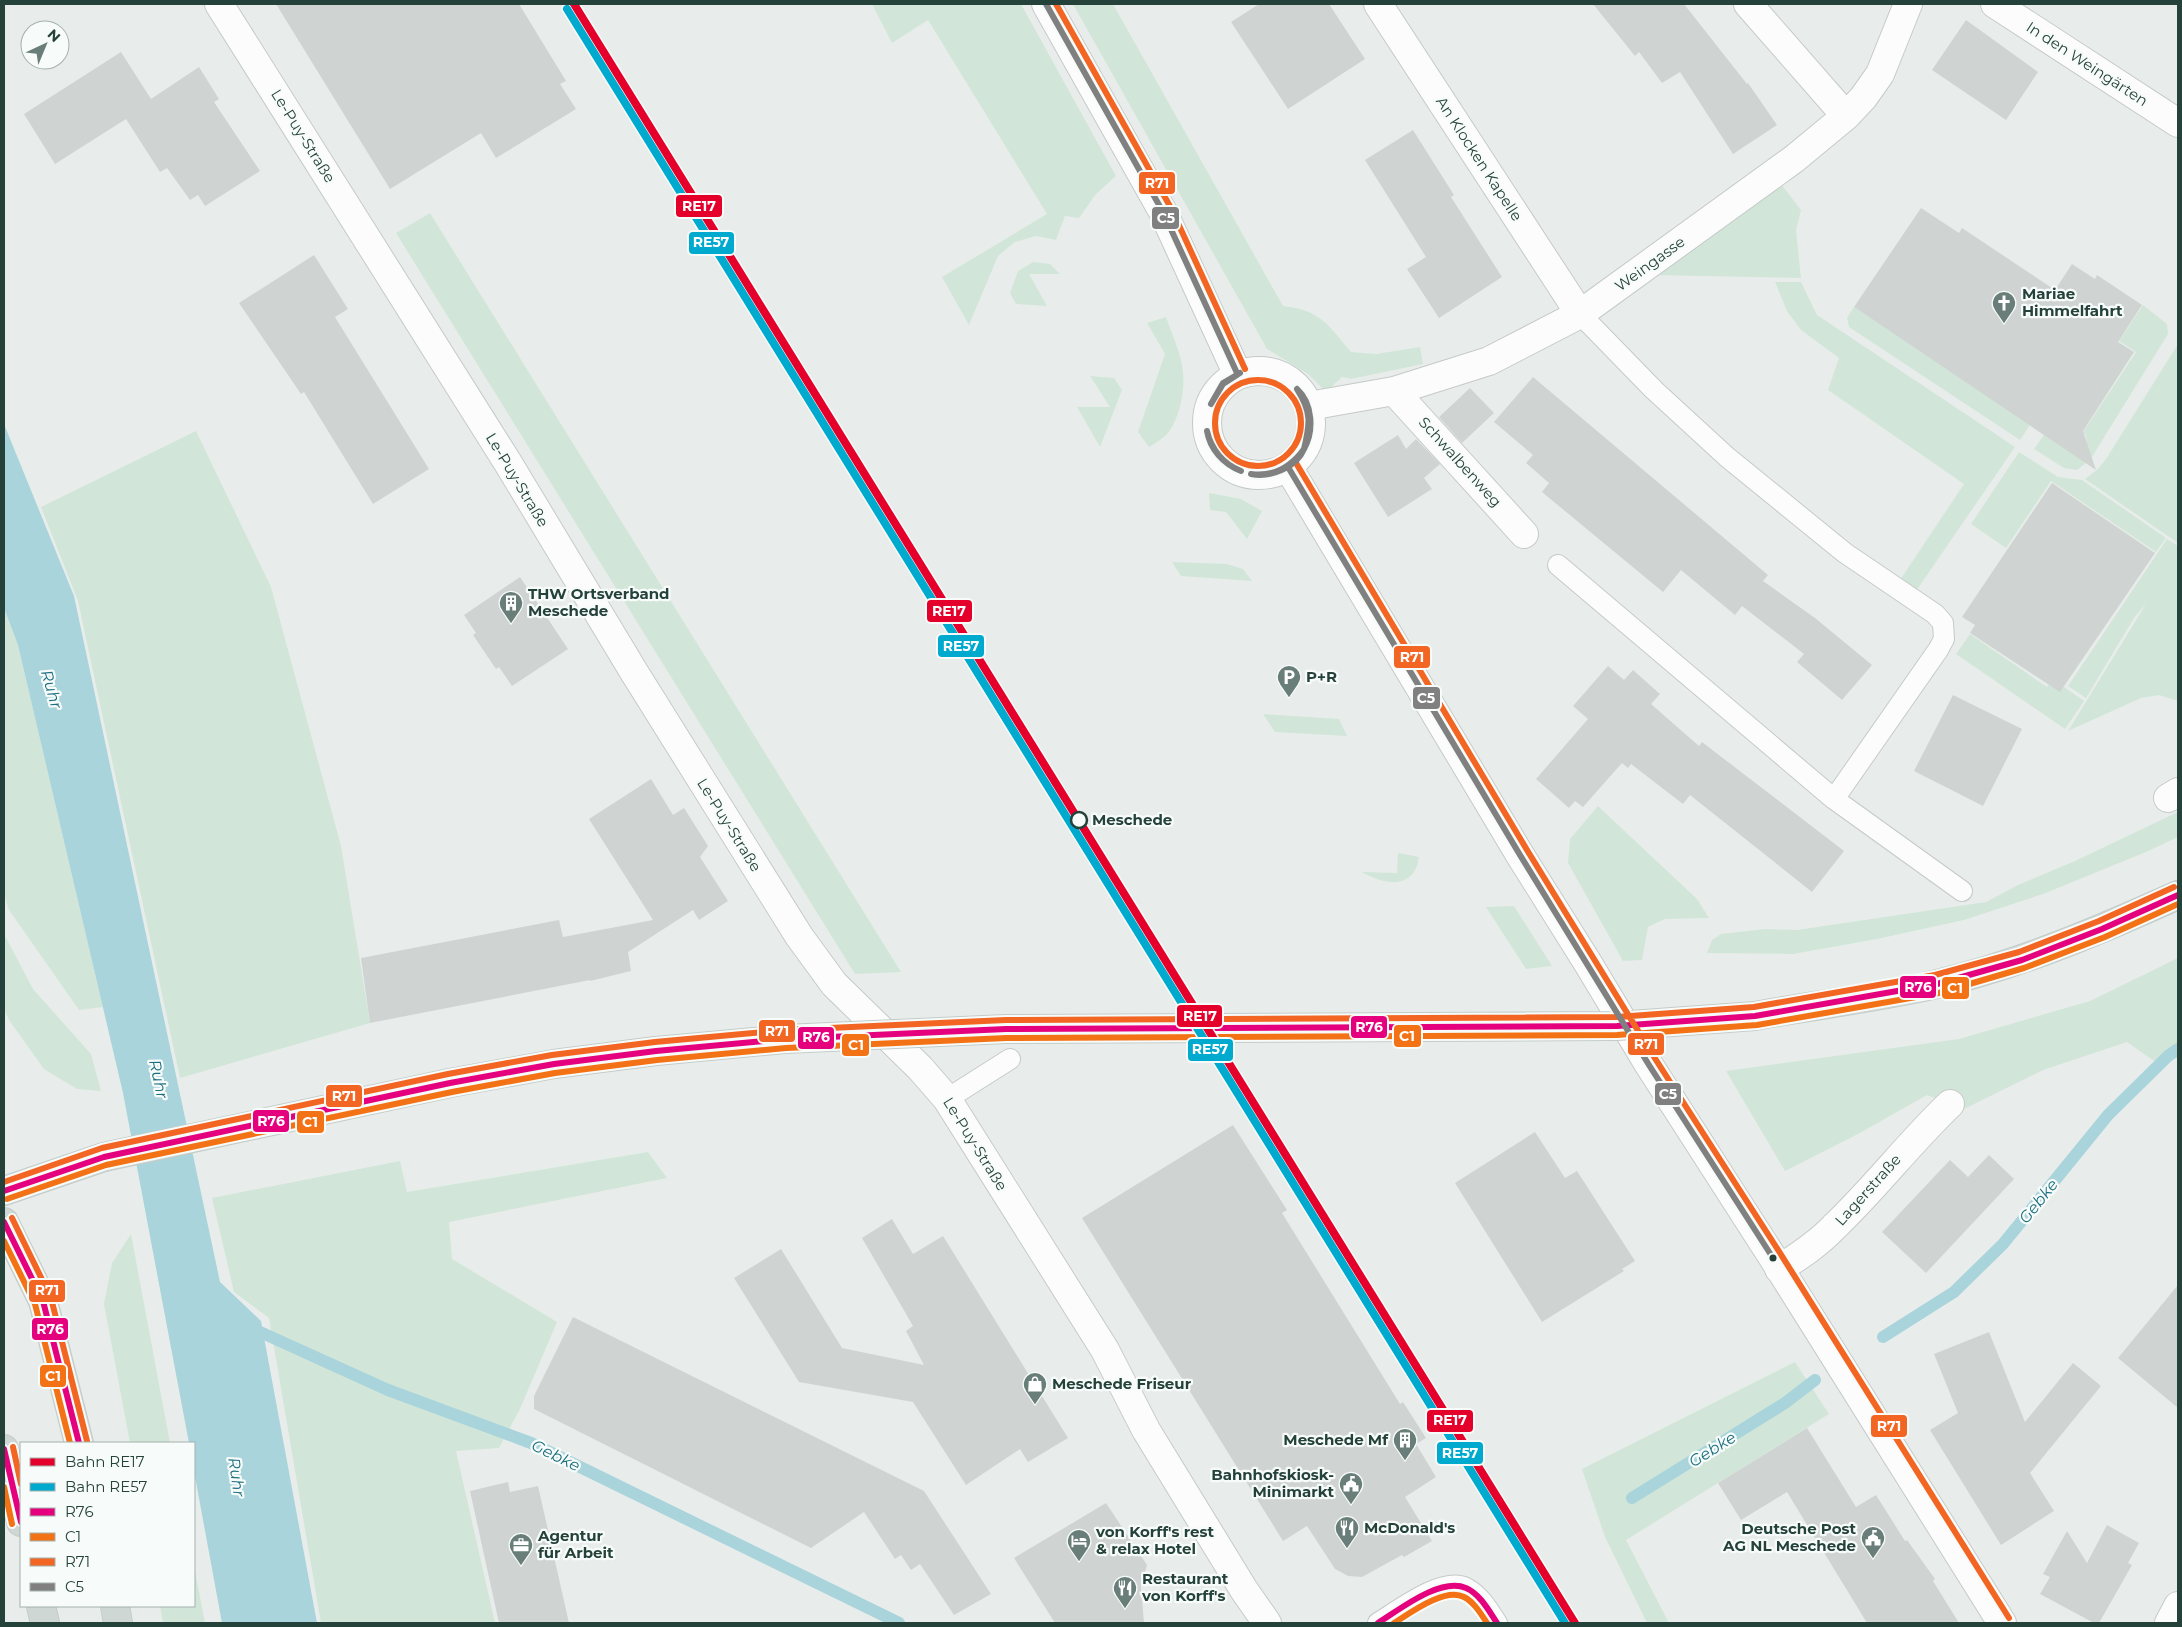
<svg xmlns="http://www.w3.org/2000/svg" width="2182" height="1627" viewBox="0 0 2182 1627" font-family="Montserrat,sans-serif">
  <rect width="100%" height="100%" fill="#e8edeb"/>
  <path fill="#d1e6d8" d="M872,4H1021L1116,176L1096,194L1079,218L1065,216L1056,240L1036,236L1015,242L998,256L969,325L942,277L1047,214L928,20L892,43Z
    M1073,4H1113L1283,306C1321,310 1328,325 1351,352L1376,354L1420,347L1423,364L1351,379L1342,377L1326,392L1308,374L1267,349Z
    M1781,184L1801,210L1796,230L1801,278L1652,275Z
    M430,213L901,972L855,974L396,233Z
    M1033,262L1050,264L1060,274H1029L1047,306L1016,304L1010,293L1018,271Z
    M1775,282H1801L1817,315L2015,447L1914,594L1898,583L1964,484L1828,390L1839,358L1801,330L1787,311Z
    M2143,305L2167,324L2168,334L2090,460L2077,470L2064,468L2034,449L2044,435L2087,444L2086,436L2083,432L2136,352L2119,341Z
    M1854,307L2030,425L2020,440L1849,327L1847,318Z
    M1166,317C1179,353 1190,371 1179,410C1172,431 1168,436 1149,447L1138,432L1165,354L1147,323Z
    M2178,344V543L2085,479L2098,469L2106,459Z
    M1090,376L1114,378L1122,390L1100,447L1077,407H1110Z
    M196,431L271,587L341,846L370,1023L180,1078L78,601L41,507Z
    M2019,452L2058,477L2082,480L2166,538L2156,552L2051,481L2006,548L1971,524Z
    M1209,493L1241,499L1262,511L1247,539L1226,512L1210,510Z
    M2167,539L2178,546V701L2159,695L2141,698L2068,731L2146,604L2134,618L2086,698L2068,686Z
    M1172,562L1227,564L1243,569L1252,581L1181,576Z
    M4,608L18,645L103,1007L79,1010L9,910L4,894Z
    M1970,634L2047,687L2053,679L2084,701L2065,729L1956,654Z
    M1263,714L1339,719L1347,736L1275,732Z
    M1598,806L1697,899L1709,918L1665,919L1648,927L1642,960L1623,961L1568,863L1570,839Z
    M2178,812V837L2146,852L2043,894L1964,920L1877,939L1793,954L1707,953L1712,940L1721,934L1765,929L1797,930L1986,902L2018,885L2075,861Z
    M1398,853L1419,857C1415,889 1385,886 1362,872L1397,873Z
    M1514,906L1552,966L1526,969L1486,907Z
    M4,934L33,989L91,1054L101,1091L77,1089L44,1069L9,1020L4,1008Z
    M2178,958V1045L2154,1061L2127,1042L2043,1070L1964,1109L1927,1095L1858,1134L1785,1171L1726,1071L1959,1039L2090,1001Z
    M648,1152L667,1178L449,1222L452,1259L557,1322L520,1409L499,1448L456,1451L495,1623H321L269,1318L234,1292L212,1198L400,1161L407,1192Z
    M131,1234L170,1443H130L104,1304L112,1263Z
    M1795,1362L1829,1414L1626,1540L1669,1623H1647L1605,1537L1582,1469Z
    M194,1566L205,1623H163L160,1606H194Z"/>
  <path fill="#a9d4db" d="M4,424L74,596L220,1282L261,1321L317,1623H222L194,1471V1443H189L123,1093L18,645L4,608Z"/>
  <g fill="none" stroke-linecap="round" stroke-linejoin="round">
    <path stroke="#a9d4db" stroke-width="12" d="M249,1327L388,1390L531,1443L899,1623
      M1883,1337L1954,1292L2003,1244L2108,1115L2168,1056L2178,1049
      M1632,1498L1785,1403L1815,1380"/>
  </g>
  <path fill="#cfd4d2" d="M276,4H519L566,81L560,84L576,109L496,158L481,133L390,189Z
    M1259,4H1329L1365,59L1288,109L1231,22Z
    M1593,4H1684L1747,84L1748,83L1777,125L1733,154L1680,72L1662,83L1639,52L1635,56Z
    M1966,20L2038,72L2006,120L1932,70Z
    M121,52L151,99L199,67L219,99L214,102L260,171L205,206L198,195L190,200L167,168L160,172L126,119L55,164L24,114Z
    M1413,130L1454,195L1451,197L1502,277L1439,318L1407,269L1426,257L1365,160Z
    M1921,208L1959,233L1962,228L2055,290L2072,264L2095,279L2097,275L2142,305L2118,342L2134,352L2083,431L2096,470L1854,307Z
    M314,255L348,309L335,317L429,469L373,504L304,392L301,394L239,303Z
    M1533,377L1768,575L1763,581L1815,618L1872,665L1842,700L1797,662L1804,654L1742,606L1735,615L1681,570L1663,592L1542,492L1549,483L1526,463L1533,455L1494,422Z
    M1470,388L1494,413L1462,443L1439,417Z
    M1398,435L1406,449L1416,439L1440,464L1424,478L1432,489L1388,517L1354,463Z
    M2052,483L2155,553L2060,692L1970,633L1975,625L1962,617Z
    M520,577L568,649L512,686L499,667L496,669L473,635L476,633L464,615Z
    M1608,666L1624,680L1633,670L1660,694L1651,704L1699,746L1702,742L1844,851L1812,892L1690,795L1683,804L1631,764L1628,768L1622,763L1583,807L1575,801L1569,808L1536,779L1588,719L1573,706Z
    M1953,695L2022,729L1983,806L1914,771Z
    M651,779L673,815L684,808L708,846L700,857L728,901L699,920L693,910L628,952L631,971L590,981V980L370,1023L361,958L559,920L563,937L653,920L589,819Z
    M1233,1125L1287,1210L1282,1213L1400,1404L1403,1402L1426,1438L1416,1444L1436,1477L1405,1497L1432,1541L1404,1557L1402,1555L1362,1577L1348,1576L1335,1569L1307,1526L1283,1541L1082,1218Z
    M1535,1132L1565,1178L1577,1171L1635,1261L1622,1269L1624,1271L1542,1322L1455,1183Z
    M1989,1155L2014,1179L1926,1273L1882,1232L1950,1160L1968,1177Z
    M892,1219L913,1254L943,1236L1068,1438L1028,1462L1020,1449L966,1485L913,1402L799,1382L734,1278L781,1249L842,1348L924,1365L906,1331L913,1326L862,1238Z
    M2178,1285V1408L2118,1358Z
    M573,1317L924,1491L991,1594L954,1615L920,1564L911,1570L901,1555L895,1559L864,1512L811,1548L534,1409V1396Z
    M1989,1332L2025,1422L2073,1363L2101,1386L2030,1473L2054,1511L2001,1545L1930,1430L1958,1413L1934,1354Z
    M1807,1428L1856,1507L1876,1495L1905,1541L1907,1540L1935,1579L1933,1581L1959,1623H1867L1787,1492L1741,1520L1718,1483Z
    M508,1482L510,1492L538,1486L569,1623H499L470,1491Z
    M1106,1503L1147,1565L1141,1587L1144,1623H1055L1014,1558Z
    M2107,1525L2139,1543L2128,1563L2132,1565L2099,1623H2094L2040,1594L2050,1577L2043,1574L2067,1531L2087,1563Z"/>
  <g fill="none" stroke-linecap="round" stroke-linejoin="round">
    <g stroke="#c5cac8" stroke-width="22">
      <path id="lane" d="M1558,565L1834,799L1938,650L1944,639L1943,623L1935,614L1845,553L1727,457L1654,390L1580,314
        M1834,799L1962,891
        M947,1099L1010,1059
        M1378,1623C1398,1611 1443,1576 1466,1588C1480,1595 1489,1611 1497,1623"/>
    </g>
    <g stroke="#c5cac8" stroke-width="30">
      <path id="street" d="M219,4L508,463L634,672L799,936L834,984L920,1068L947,1099L1105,1350L1146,1430L1244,1590L1267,1623
        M1046,4L1163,212L1237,373
        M1378,4L1580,314
        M1748,4L1846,116
        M1995,4L2178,123
        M1207 423a52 52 0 1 1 104 0a52 52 0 1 1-104 0Z
        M1394,391L1524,534
        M1309,406L1394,391L1489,361L1580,314L1794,159L1846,116L1863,98L1880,74L1908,4
        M1288,467L1520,855L1589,965L1649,1065L1773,1258L2002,1623
        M2168,798L2178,792
        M1779,1269C1798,1257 1818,1244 1834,1227C1875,1188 1909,1143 1950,1104
        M2169,1623L2178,1606"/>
    </g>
    <g stroke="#c3ccc9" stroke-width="30">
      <path id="primary" d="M1755,1016C1815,1005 1877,998 1937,984C2021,964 2100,930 2178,895
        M4,1191L104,1157
        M4,1222L43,1301L79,1443
        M4,1449L21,1522
        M41,1606L45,1623
        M115,1606L118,1623"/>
    </g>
    <use href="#lane" stroke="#fcfcfc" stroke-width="20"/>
    <use href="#street" stroke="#fcfcfc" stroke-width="28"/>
    <use href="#primary" stroke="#cfd7d5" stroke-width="28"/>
    <g stroke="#c3ccc9" stroke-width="30" stroke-linecap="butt">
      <path id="primary-bridge" d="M104,1157L450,1083L554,1064L656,1051L785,1039L1006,1029L1617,1026L1755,1016"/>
    </g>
    <use href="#primary-bridge" stroke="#cfd7d5" stroke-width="28"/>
    <g stroke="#f7fbf9" stroke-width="10">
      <path id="bus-1" d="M4,1191L104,1157L450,1083L554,1064L656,1051L785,1039L1006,1029L1617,1026L1755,1016L1937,984L2022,960L2102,929L2178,895
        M4,1222L43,1301L79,1443
        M4,1449L21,1522
        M1378,1623C1399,1610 1440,1577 1466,1588C1480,1594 1489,1611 1497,1623"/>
    </g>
    <g stroke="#f7fbf9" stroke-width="10">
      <path id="bus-2" d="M7,1199L106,1165L452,1092L555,1073L657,1060L786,1048L1006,1038L1617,1035L1757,1025L1939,993L2024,968L2105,937L2178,904
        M4,1241L35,1304L70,1443
        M4,1487L12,1524
        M1394,1623C1410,1613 1445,1587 1464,1597C1474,1602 1481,1614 1487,1623"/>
    </g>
    <g stroke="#f7fbf9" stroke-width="10">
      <path id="bus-3" d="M1056,4L1171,208L1245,369
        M1215 423a43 43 0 1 1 86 0a43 43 0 1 1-86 0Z
        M1296,463L1527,850L1656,1060L1780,1253L2009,1618
        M4,1182L102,1148L448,1074L552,1055L655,1042L785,1030L1006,1020L1617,1017L1754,1007L1935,975L2019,952L2099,921L2174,887
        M12,1218L51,1298L87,1441
        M13,1447L21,1484"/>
    </g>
    <g stroke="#f7fbf9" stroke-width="10">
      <path id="bus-4" d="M1046,4L1163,212L1237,373
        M1297,389C1313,404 1314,431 1304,449
        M1297,389C1312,412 1310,424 1304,449
        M1211,404L1223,383L1240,373
        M1211,404L1223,384L1240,373
        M1207,431C1211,449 1223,464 1241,471
        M1207,431C1210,449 1223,464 1241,471
        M1288,467L1520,855L1649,1065L1773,1258
        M1251,474C1273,477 1291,467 1304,449
        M1251,474C1270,478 1296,468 1304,449"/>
    </g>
    <use href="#bus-1" stroke="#e5007d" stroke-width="6"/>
    <use href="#bus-2" stroke="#f47216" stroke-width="6"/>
    <use href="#bus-3" stroke="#f26522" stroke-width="6"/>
    <use href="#bus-4" stroke="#808080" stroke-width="6"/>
    <g stroke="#f7fbf9" stroke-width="11">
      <path id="rail-1" d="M574,4L1575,1623"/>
    </g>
    <g stroke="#f7fbf9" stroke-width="11">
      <path id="rail-2" d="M567,9L1565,1623"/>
    </g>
    <use href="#rail-1" stroke="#e4002b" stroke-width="8"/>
    <use href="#rail-2" stroke="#00a9ce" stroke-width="8"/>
  </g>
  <defs>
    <g id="church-pin" transform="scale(1.25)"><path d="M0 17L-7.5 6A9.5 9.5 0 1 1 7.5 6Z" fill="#697e78" stroke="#f7fbf9"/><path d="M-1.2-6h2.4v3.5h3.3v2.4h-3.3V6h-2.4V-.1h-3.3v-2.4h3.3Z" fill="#fff"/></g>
    <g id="building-pin" transform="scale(1.25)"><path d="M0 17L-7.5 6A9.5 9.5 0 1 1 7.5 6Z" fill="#697e78" stroke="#f7fbf9"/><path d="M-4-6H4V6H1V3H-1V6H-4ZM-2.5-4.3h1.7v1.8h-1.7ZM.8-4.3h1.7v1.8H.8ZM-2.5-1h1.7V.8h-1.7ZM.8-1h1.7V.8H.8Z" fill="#fff"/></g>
    <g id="parking-pin" transform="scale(1.25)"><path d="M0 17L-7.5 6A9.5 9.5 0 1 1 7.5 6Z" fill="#697e78" stroke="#f7fbf9"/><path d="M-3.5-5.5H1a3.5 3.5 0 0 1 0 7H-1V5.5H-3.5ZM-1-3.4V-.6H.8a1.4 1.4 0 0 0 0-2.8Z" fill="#fff"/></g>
    <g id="shop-pin" transform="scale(1.25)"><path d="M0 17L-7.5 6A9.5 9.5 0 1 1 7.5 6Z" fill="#697e78" stroke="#f7fbf9"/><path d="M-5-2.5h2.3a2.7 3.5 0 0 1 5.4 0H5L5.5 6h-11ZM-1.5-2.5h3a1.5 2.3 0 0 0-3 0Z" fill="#fff"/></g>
    <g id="civic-pin" transform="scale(1.25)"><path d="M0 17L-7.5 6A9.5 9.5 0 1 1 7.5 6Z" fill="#697e78" stroke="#f7fbf9"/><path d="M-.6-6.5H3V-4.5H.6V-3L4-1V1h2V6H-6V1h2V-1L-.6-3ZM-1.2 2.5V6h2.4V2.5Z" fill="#fff"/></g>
    <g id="restaurant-pin" transform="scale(1.25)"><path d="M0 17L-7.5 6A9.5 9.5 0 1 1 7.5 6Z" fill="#697e78" stroke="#f7fbf9"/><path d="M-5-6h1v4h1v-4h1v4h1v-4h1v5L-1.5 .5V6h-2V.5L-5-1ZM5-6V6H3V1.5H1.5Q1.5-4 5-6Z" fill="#fff"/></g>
    <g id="hotel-pin" transform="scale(1.25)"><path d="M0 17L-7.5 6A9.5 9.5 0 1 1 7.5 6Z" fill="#697e78" stroke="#f7fbf9"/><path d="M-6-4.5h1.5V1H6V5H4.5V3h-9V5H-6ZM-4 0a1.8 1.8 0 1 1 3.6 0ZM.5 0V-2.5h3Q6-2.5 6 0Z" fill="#fff"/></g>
    <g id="office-pin" transform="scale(1.25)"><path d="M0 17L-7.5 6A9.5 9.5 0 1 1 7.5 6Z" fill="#697e78" stroke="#f7fbf9"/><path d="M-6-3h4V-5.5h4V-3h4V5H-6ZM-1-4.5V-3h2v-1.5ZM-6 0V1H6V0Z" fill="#fff"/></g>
  </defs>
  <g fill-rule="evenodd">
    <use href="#church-pin" x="2004" y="303"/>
    <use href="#building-pin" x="511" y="603"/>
    <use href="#parking-pin" x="1289" y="677"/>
    <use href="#shop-pin" x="1035" y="1384"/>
    <use href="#building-pin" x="1405" y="1440"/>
    <use href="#civic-pin" x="1351" y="1484"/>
    <use href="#restaurant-pin" x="1347" y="1528"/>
    <use href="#civic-pin" x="1873" y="1538"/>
    <use href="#hotel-pin" x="1079" y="1541"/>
    <use href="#office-pin" x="521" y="1545"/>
    <use href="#restaurant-pin" x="1125" y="1588"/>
  </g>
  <circle fill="#f7fbf9" stroke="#24423a" stroke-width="2.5" cx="1079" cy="820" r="8"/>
  <circle fill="#24423a" stroke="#f7fbf9" stroke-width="2" cx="1773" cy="1258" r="4.5"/>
  <g text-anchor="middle" stroke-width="4.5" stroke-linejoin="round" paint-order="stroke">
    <g font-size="15" fill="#24423a" stroke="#f7fbf9">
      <text transform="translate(2087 64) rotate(33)" y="5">In den Weingärten</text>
      <text transform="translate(303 136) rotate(58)" y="5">Le-Puy-Straße</text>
      <text transform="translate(1479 159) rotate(57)" y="5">An Klocken Kapelle</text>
      <text transform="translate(1650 264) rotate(-36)" y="5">Weingasse</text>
      <text transform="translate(1460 462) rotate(48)" y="5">Schwalbenweg</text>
      <text transform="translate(517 480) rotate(59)" y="5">Le-Puy-Straße</text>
      <text transform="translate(729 825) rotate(58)" y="5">Le-Puy-Straße</text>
      <text transform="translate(975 1144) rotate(58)" y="5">Le-Puy-Straße</text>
      <text transform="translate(1868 1190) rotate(-48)" y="5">Lagerstraße</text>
    </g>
    <g font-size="15" font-weight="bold" fill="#24423a" stroke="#f7fbf9" text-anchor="start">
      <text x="2022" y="299">Mariae<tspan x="2022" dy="17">Himmelfahrt</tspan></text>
      <text x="528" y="599">THW Ortsverband<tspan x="528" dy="17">Meschede</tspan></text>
      <text x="1306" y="682">P+R</text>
      <text x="1052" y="1389">Meschede Friseur</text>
      <text x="1388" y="1445" text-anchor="end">Meschede Mf</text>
      <text x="1334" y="1480" text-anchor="end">Bahnhofskiosk-<tspan x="1334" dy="17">Minimarkt</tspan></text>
      <text x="1364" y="1533">McDonald's</text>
      <text x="1856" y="1534" text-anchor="end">Deutsche Post<tspan x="1856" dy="17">AG NL Meschede</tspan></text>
      <text x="1096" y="1537">von Korff's rest<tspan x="1096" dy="17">&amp; relax Hotel</tspan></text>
      <text x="538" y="1541">Agentur<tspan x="538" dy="17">für Arbeit</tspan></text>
      <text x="1142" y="1584">Restaurant<tspan x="1142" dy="17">von Korff's</tspan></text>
    </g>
    <g font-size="15" font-weight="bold" fill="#24423a" stroke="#f7fbf9" text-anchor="start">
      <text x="1092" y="825">Meschede</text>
    </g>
    <g font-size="16" font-style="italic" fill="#1c6f80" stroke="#f7fbf9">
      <text transform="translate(52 689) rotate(74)" y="6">Ruhr</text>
      <text transform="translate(159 1079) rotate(78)" y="6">Ruhr</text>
      <text transform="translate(2038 1201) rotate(-51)" y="6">Gebke</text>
      <text transform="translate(1712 1449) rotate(-32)" y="6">Gebke</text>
      <text transform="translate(556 1455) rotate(26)" y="6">Gebke</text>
      <text transform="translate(237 1477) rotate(82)" y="6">Ruhr</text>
    </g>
  </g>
  <g stroke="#f7fbf9" stroke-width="2">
    <rect x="1138" y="171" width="38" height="24" rx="5" fill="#f26522"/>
    <rect x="675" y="194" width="48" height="24" rx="5" fill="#e4002b"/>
    <rect x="1151" y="206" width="29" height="24" rx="5" fill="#808080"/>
    <rect x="688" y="231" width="47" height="24" rx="5" fill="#00a9ce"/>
    <rect x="926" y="599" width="47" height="24" rx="5" fill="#e4002b"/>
    <rect x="937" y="634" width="48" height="24" rx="5" fill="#00a9ce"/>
    <rect x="1393" y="645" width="38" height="24" rx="5" fill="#f26522"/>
    <rect x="1412" y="686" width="29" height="24" rx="5" fill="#808080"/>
    <rect x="1899" y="975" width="38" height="24" rx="5" fill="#e5007d"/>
    <rect x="1941" y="976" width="29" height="24" rx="5" fill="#f47216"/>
    <rect x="1176" y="1004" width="47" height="24" rx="5" fill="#e4002b"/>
    <rect x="1350" y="1015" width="38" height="24" rx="5" fill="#e5007d"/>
    <rect x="758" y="1019" width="38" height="24" rx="5" fill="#f26522"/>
    <rect x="1393" y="1024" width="29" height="24" rx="5" fill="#f47216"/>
    <rect x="797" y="1026" width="38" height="24" rx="5" fill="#e5007d"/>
    <rect x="1627" y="1032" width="38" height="24" rx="5" fill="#f26522"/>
    <rect x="841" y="1033" width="29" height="24" rx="5" fill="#f47216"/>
    <rect x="1187" y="1038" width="47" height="24" rx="5" fill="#00a9ce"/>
    <rect x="1654" y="1082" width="28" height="24" rx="5" fill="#808080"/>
    <rect x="325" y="1084" width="38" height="24" rx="5" fill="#f26522"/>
    <rect x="252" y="1109" width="38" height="24" rx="5" fill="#e5007d"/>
    <rect x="296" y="1110" width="29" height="24" rx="5" fill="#f47216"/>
    <rect x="28" y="1279" width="38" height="24" rx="5" fill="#f26522"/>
    <rect x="31" y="1317" width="38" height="24" rx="5" fill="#e5007d"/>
    <rect x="39" y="1364" width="28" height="24" rx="5" fill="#f47216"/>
    <rect x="1426" y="1409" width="48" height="24" rx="5" fill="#e4002b"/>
    <rect x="1870" y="1414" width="38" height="24" rx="5" fill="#f26522"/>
    <rect x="1436" y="1441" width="48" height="24" rx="5" fill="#00a9ce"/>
  </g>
  <g font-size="14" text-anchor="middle" font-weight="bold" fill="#fff">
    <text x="1157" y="188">R71</text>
    <text x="699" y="211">RE17</text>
    <text x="1166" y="223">C5</text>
    <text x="711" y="247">RE57</text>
    <text x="949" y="616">RE17</text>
    <text x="961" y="651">RE57</text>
    <text x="1412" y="662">R71</text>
    <text x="1426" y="703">C5</text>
    <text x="1918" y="992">R76</text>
    <text x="1955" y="993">C1</text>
    <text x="1200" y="1021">RE17</text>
    <text x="1369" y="1032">R76</text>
    <text x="777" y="1036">R71</text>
    <text x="1407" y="1041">C1</text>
    <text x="816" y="1042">R76</text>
    <text x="1646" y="1049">R71</text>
    <text x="856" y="1050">C1</text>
    <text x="1210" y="1054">RE57</text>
    <text x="1668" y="1099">C5</text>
    <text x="344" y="1101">R71</text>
    <text x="271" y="1126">R76</text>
    <text x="310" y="1127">C1</text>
    <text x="47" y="1295">R71</text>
    <text x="50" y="1334">R76</text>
    <text x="53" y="1381">C1</text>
    <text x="1450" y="1425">RE17</text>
    <text x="1889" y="1431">R71</text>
    <text x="1460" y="1458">RE57</text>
  </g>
  <rect width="2182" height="1627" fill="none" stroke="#24423a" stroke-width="10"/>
  <rect x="20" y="1442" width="175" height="165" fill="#f7fbf9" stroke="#a3b1ad"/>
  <rect x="30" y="1458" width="25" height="8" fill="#e4002b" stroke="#a3b1ad"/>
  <text x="65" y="1467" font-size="15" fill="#24423a">Bahn RE17</text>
  <rect x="30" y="1483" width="25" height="8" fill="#00a9ce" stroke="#a3b1ad"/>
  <text x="65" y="1492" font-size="15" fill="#24423a">Bahn RE57</text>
  <rect x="30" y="1508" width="25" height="8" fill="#e5007d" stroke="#a3b1ad"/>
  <text x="65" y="1517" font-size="15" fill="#24423a">R76</text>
  <rect x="30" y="1533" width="25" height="8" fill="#f47216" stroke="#a3b1ad"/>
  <text x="65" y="1542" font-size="15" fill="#24423a">C1</text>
  <rect x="30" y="1558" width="25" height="8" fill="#f26522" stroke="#a3b1ad"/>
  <text x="65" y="1567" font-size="15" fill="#24423a">R71</text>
  <rect x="30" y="1583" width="25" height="8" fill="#808080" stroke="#a3b1ad"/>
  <text x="65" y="1592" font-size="15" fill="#24423a">C5</text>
  <g transform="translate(45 45) rotate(44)"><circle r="24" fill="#f7fbf9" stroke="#a3b1ad"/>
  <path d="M0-4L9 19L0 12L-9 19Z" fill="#697e78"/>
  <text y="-8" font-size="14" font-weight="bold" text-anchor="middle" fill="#24423a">N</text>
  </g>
</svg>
